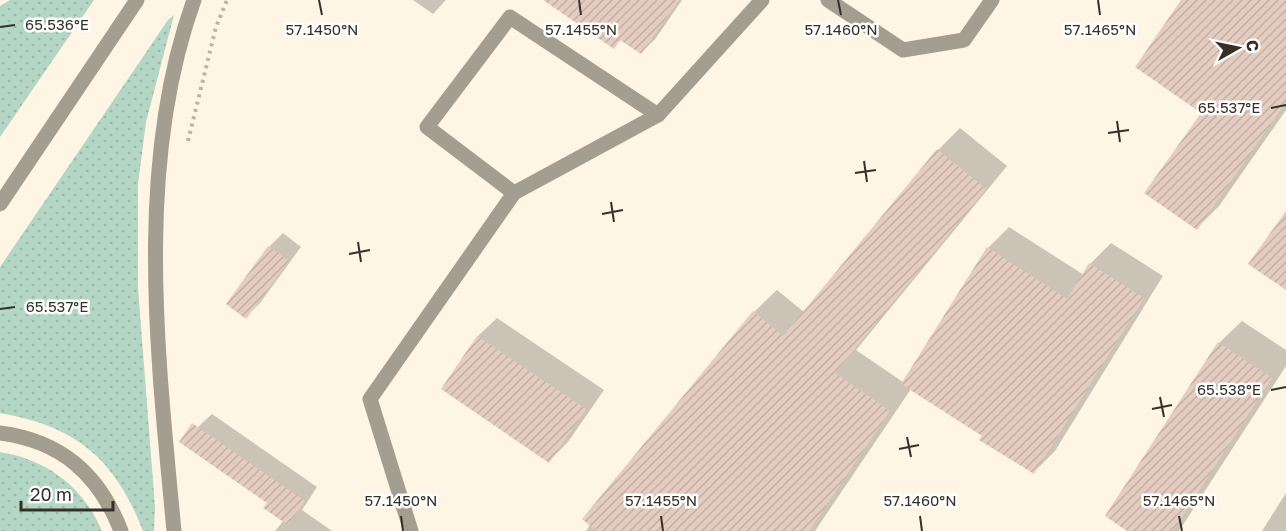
<svg xmlns="http://www.w3.org/2000/svg" width="1286" height="531" font-family="'Golos Text',sans-serif">
	<style>
		.grass { fill: url(#grass-dots) }
		.shadow { fill: #0003 }
		.building { fill: url(#building-hatch) }
		.lines { fill: none; stroke-linecap: round; stroke-linejoin: round }
		.path { stroke: #bbb4a6; stroke-width: 4; stroke-dasharray: 3 4.5; stroke-linecap: butt }
		.minor { stroke: #a49e91; stroke-width: 15 }
		.ticks { fill: none; stroke: #353129; stroke-width: 2 }
		.ticks-label { font-size: 15px; text-anchor: middle; fill: #353129; stroke: #fff; stroke-width: 5; stroke-linejoin: round; paint-order: stroke }
	</style>
	<defs>
		<pattern id="grass-dots" width="8" height="8" patternUnits="userSpaceOnUse" patternTransform="scale(1.5)"><rect width="8" height="8" fill="#b3d6c5"/><path d="M2 2h.1M6 6h.1" fill="none" stroke="#9bb8a9" stroke-width="1.8" stroke-linecap="round"/></pattern>
		<pattern id="building-hatch" width="6" height="6" patternUnits="userSpaceOnUse" patternTransform="scale(1.5)"><rect width="6" height="6" fill="#e4cdc0"/><path d="M-1 1l2-2M0 6l6-6M5 7l2-2" fill="none" stroke="#c4b0a5"/></pattern>
	</defs>
	<rect width="100%" height="100%" fill="#fef5e4"/>
	<g class="grass">
		<polygon points="10,0 94,0 0,137 0,6"/>
		<path d="M 174,15 L 146,122 L 138,184 L 138,288 L 155,507 L 154,531 L 143,531 C 115,459 76,426 0,413 L 0,267 L 168,20 Z"/>
		<path d="M 0,452 C 48,460 83,487 102,531 L 0,531 Z"/>
	</g>
	<g class="shadow">
		<polygon points="413,0 446,0 433,14"/>
		<polygon points="546,0 682,0 656,38 641,53 622,39 614,47"/>
		<polygon points="1187,0 1286,0 1286,110 1219,206 1197,228 1203,112"/>
		<polygon points="960,128 1007,166 856,350 903,382 988,248 1009,227 1084,275 1090,264 1111,243 1163,276 1055,451 1034,472 984,435 911,389 815,531 586,531 590,525 584,519 754,312 777,290 804,312 938,150"/>
		<polygon points="283,233 301,247 260,303 246,317 269,247"/>
		<polygon points="497,318 604,390 568,442 549,461 443,389 478,336"/>
		<polygon points="1242,321 1286,350 1286,366 1179,531 1130,531 1219,343"/>
		<polygon points="212,414 317,487 302,510 332,531 275,531 284,520 269,503 199,454 198,427"/>
		<polygon points="1286,493 1286,531 1262,531"/>
	</g>
	<g class="building">
		<polygon points="543,0 679,0 641,54 620,40 614,49"/>
		<polygon points="1181,0 1286,0 1286,102 1197,230 1144,193 1201,113 1135,67"/>
		<polygon points="937,149 986,189 835,373 890,411 809,531 596,531 582,519 753,311 783,336"/>
		<polygon points="1286,211 1286,290 1248,264"/>
		<polygon points="268,246 289,261 246,319 226,304"/>
		<polygon points="987,247 1067,299 1089,263 1144,298 1034,474 979,440 982,436 901,384"/>
		<polygon points="477,336 586,409 549,463 441,389"/>
		<polygon points="1218,342 1272,378 1173,531 1127,531 1105,516"/>
		<polygon points="192,423 305,501 288,525 263,508 267,503 179,442"/>
	</g>
	<g class="lines">
		<polyline class="path" points="188,141 216,27 227,0"/>
		<g class="minor">
			<polyline points="828,0 903,50 964,40 992,0"/>
			<polyline points="514,193 427,127 510,17 658,115"/>
			<polyline points="0,204 137,0"/>
			<path d="M 0,433 C 61,441 99,474 121,531"/>
			<path d="M 174,531 C 158,359 134,166 194,0"/>
			<polyline points="411,531 370,399 514,193 658,115 762,0"/>
		</g>
	</g>
	<path class="ticks" d="M 319,0 L 322,15M 579,0 L 581,15M 838,0 L 841,15M 1098,0 L 1100,15M 0,27 L 15,25M 1271,108 L 1286,105M 1117,121 L 1120,142M 1108,133 L 1129,130M 864,161 L 867,182M 855,173 L 876,170M 611,202 L 614,222M 602,214 L 623,210M 358,242 L 361,262M 349,254 L 370,250M 0,309 L 15,307M 1271,390 L 1286,387M 1160,397 L 1164,417M 1152,409 L 1172,405M 907,437 L 911,457M 899,449 L 919,445M 401,516 L 403,531M 661,516 L 663,531M 920,516 L 922,531M 1179,516 L 1182,531"/>
	<g class="ticks-label">
		<text x="57" y="30">65.536°E</text>
		<text x="322" y="35">57.1450°N</text>
		<text x="581" y="35">57.1455°N</text>
		<text x="1100" y="35">57.1465°N</text>
		<text x="841" y="35">57.1460°N</text>
		<text x="1229" y="113">65.537°E</text>
		<text x="57" y="312">65.537°E</text>
		<text x="1229" y="395">65.538°E</text>
		<text x="401" y="506">57.1450°N</text>
		<text x="661" y="506">57.1455°N</text>
		<text x="920" y="506">57.1460°N</text>
		<text x="1179" y="506">57.1465°N</text>
	</g>
	<g transform="translate(1238 48) rotate(81)" stroke="#ffffff" stroke-width="4.5" paint-order="stroke">
	<path d="M0-4.5L10 22L0 15L-10 22Z" fill="#353129"/>
	<text y="-9" font-size="16" font-weight="bold" text-anchor="middle" fill="#353129">С</text>
	</g>
	<path d="M21 501v9h92v-9" fill="none" stroke="#353129" stroke-width="3"/>
	<text x="30" y="501" font-size="18" fill="#353129" stroke="#ffffff" stroke-width="4.5" paint-order="stroke">20 m</text>
</svg>
